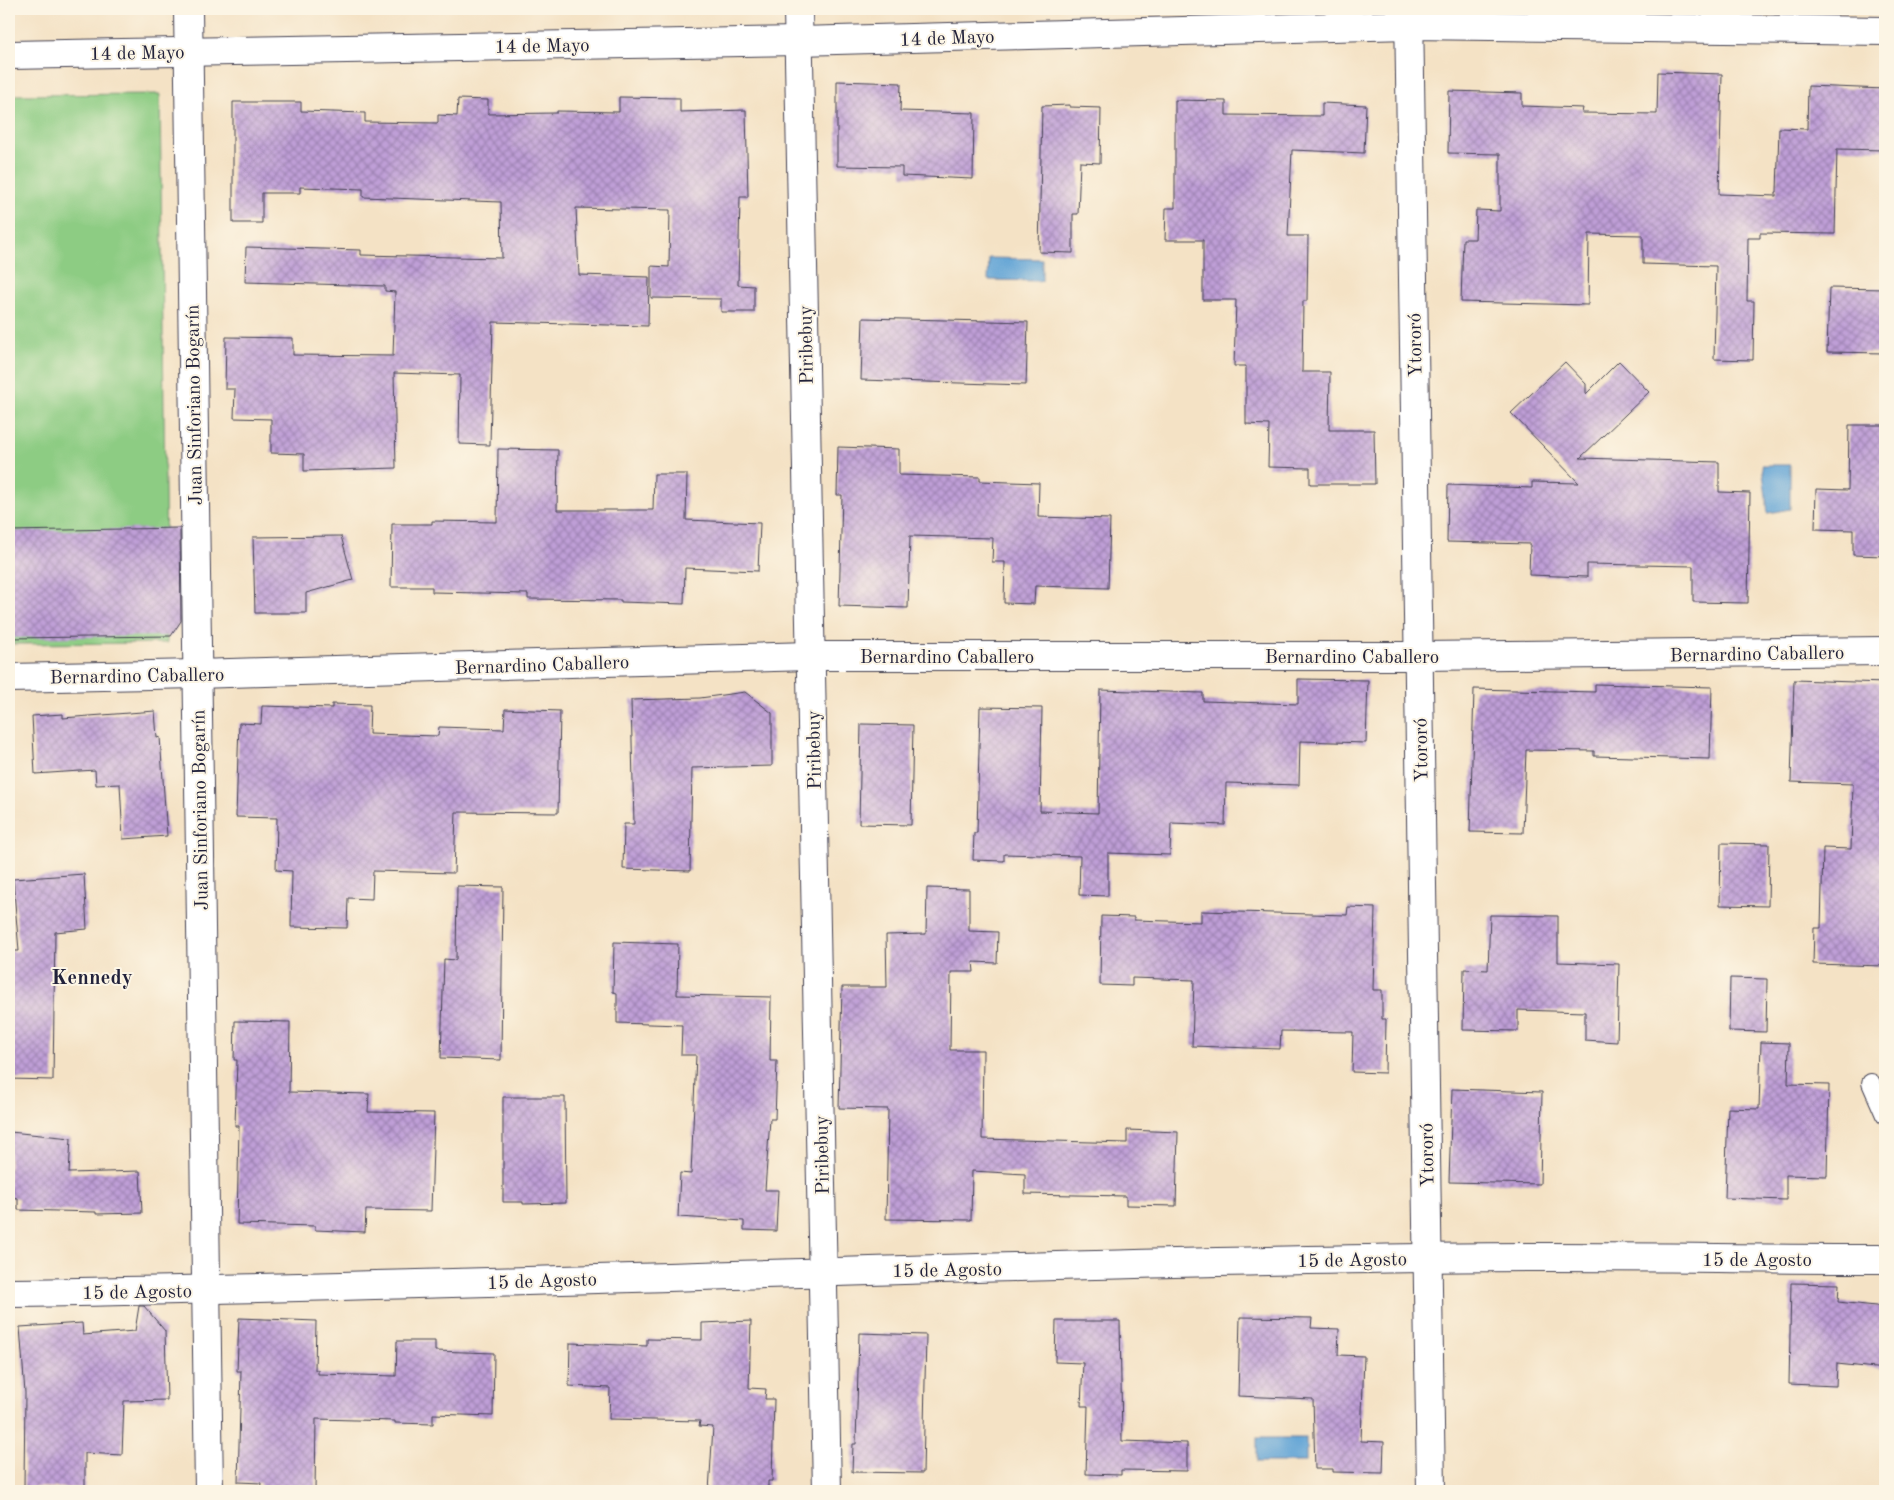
<svg xmlns="http://www.w3.org/2000/svg" width="1894" height="1500" font-family="'Old Standard TT',serif">
	<style>
		.green { fill: #8dcc83; stroke: #58775f }
		.water { fill: #62a4d6; stroke: #426388 }
		.building { fill: url(#building-cross-hatch) }
		.lines { fill: none; stroke-linecap: round; stroke-linejoin: round }
		.lane-casing { stroke: #423f50; stroke-width: 20 }
		.street-casing { stroke: #423f50; stroke-width: 30 }
		.lane { stroke: #fff; stroke-width: 18 }
		.street { stroke: #fff; stroke-width: 28 }
		.labels { text-anchor: middle; stroke-width: 4; stroke-linejoin: round; paint-order: stroke }
		.street-label { font-size: 19px; fill: #22223b; stroke: #fcf5e5 }
		.quarter-label { font-size: 21px; font-weight: bold; fill: #22223b; stroke: #fcf5e5 }
	</style>
	<defs>
		<pattern id="building-cross-hatch" width="8" height="8" patternUnits="userSpaceOnUse" patternTransform="scale(1.25)"><rect width="8" height="8" fill="#bf9fd7"/><path d="M0 0l8 8M0 8l8-8" fill="none" stroke="#9b81b0"/></pattern>
	</defs>
	<rect width="100%" height="100%" fill="#fcf5e5"/>
	<filter id="ink" filterUnits="userSpaceOnUse"><feTurbulence type="fractalNoise" baseFrequency=".02" numOctaves="2"/><feDisplacementMap in="SourceGraphic" scale="10" xChannelSelector="R" yChannelSelector="G"/><feConvolveMatrix kernelMatrix="1 2 1 2 8 2 1 2 1" color-interpolation-filters="sRGB"/></filter>
	<filter id="wash" filterUnits="userSpaceOnUse"><feTurbulence type="fractalNoise" baseFrequency=".0096" numOctaves="4" result="noise"/><feDisplacementMap in="SourceGraphic" scale="20" xChannelSelector="R" yChannelSelector="G"/><feGaussianBlur stdDeviation="1.12" result="paint"/><feColorMatrix in="noise" values="0 0 0 0 0 0 0 0 0 0 0 0 0 0 0 0 0 1.4 0 .05"/><feComposite in="paint" operator="in"/></filter>
	<g filter="url(#wash)">
		<rect width="100%" height="100%" fill="#f4e2c5"/>
		<polygon class="green" points="160,94 167,643 9,644 9,95"/>
		<g class="water">
			<polygon points="989,258 1042,259 1042,281 988,280"/>
			<polygon points="1762,465 1790,465 1790,509 1768,513"/>
			<rect x="1257" y="1438" width="49" height="24"/>
		</g>
		<g id="blocks">
			<g class="building">
				<polygon points="1658,72 1722,74 1719,194 1776,196 1776,192 1777,192 1779,128 1807,129 1808,86 1885,89 1885,150 1837,149 1835,234 1760,233 1760,238 1748,238 1747,301 1754,301 1753,360 1714,359 1716,266 1643,264 1643,235 1589,234 1588,305 1461,302 1463,239 1475,239 1476,210 1500,211 1500,154 1448,153 1449,91 1522,93 1522,106 1583,108 1582,113 1657,114"/>
				<polygon points="837,81 901,83 900,111 974,113 973,179 902,176 902,167 837,166"/>
				<polygon points="619,97 680,98 680,112 746,110 748,197 740,197 738,285 754,286 754,312 721,312 721,299 651,298 651,266 669,267 670,210 576,208 579,275 649,277 648,326 493,322 490,445 459,444 460,375 394,373 396,468 304,471 304,454 271,453 271,419 234,418 235,389 225,389 226,337 293,338 293,355 393,356 395,292 385,291 385,286 245,282 246,247 361,250 361,255 502,258 501,202 363,197 363,189 300,187 300,193 262,193 262,223 233,223 233,102 301,102 301,111 365,113 365,122 438,123 438,115 457,116 458,99 488,100 488,114 557,113 557,111 619,112"/>
				<polygon points="1175,100 1226,101 1226,115 1322,116 1322,103 1366,105 1364,153 1292,150 1288,236 1308,236 1307,301 1303,301 1302,372 1330,372 1329,430 1374,430 1375,484 1310,484 1310,468 1268,467 1269,425 1246,424 1246,366 1234,366 1236,300 1203,300 1203,240 1165,240 1166,208 1175,208"/>
				<polygon points="1070,105 1070,107 1101,108 1100,163 1080,162 1078,214 1073,214 1073,253 1039,252 1042,106"/>
				<polygon points="1829,288 1885,289 1885,353 1827,352"/>
				<polygon points="863,318 1028,322 1026,385 861,380"/>
				<polygon points="1619,361 1649,392 1580,458 1719,462 1719,492 1750,493 1748,603 1693,602 1693,566 1587,564 1587,577 1529,575 1530,544 1447,542 1448,485 1532,488 1532,482 1579,483 1511,413 1565,362 1586,384 1586,394"/>
				<polygon points="1849,425 1885,425 1885,556 1853,555 1853,530 1815,529 1816,489 1848,490"/>
				<polygon points="838,447 899,449 899,475 980,477 980,481 1039,483 1038,517 1110,519 1108,588 1035,586 1034,604 1004,603 1005,562 992,562 993,538 910,536 908,608 839,606 842,495 837,495"/>
				<polygon points="498,449 558,450 557,510 653,510 654,474 687,474 686,520 760,523 758,571 685,568 684,604 621,602 621,600 528,599 528,594 432,592 432,587 391,587 392,524 432,524 432,521 497,522"/>
				<polygon points="180,528 181,621 171,636 9,638 9,531"/>
				<polygon points="341,536 353,580 306,593 306,613 255,613 253,537"/>
				<polygon points="1298,679 1368,680 1366,743 1300,741 1299,785 1226,783 1225,825 1171,823 1170,855 1108,853 1108,896 1079,895 1080,856 1004,854 1004,861 973,860 974,833 977,833 980,707 1042,708 1040,811 1098,813 1100,690 1203,693 1203,701 1298,704"/>
				<polygon points="1794,680 1885,683 1885,966 1813,964 1814,928 1821,928 1823,848 1851,849 1853,784 1791,782"/>
				<polygon points="1595,684 1712,687 1710,759 1594,756 1594,751 1526,750 1523,833 1470,832 1474,689 1595,692"/>
				<polygon points="745,692 772,713 772,766 692,768 690,871 623,869 624,824 634,824 631,700 700,698"/>
				<polygon points="332,704 370,705 369,734 438,736 439,727 504,729 505,709 560,711 558,813 456,812 454,873 373,871 372,899 348,898 347,928 291,927 292,871 276,870 277,818 236,817 239,723 261,724 262,706 332,708"/>
				<polygon points="155,711 157,738 160,737 167,836 123,839 120,784 96,785 95,770 35,774 32,716 63,714 63,718"/>
				<polygon points="861,724 913,725 911,825 859,824"/>
				<polygon points="1721,843 1769,844 1768,906 1720,905"/>
				<polygon points="84,874 87,929 55,932 53,1080 9,1079 9,951 19,951 13,879"/>
				<polygon points="457,886 503,887 501,1060 441,1058 444,959 456,960"/>
				<polygon points="927,888 969,889 969,931 998,932 997,963 973,962 974,972 951,972 950,1050 983,1050 982,1139 1127,1143 1127,1130 1178,1132 1176,1206 1126,1205 1126,1196 1025,1194 1025,1174 972,1171 971,1220 886,1219 888,1109 839,1108 842,987 887,987 886,935 926,934"/>
				<polygon points="1348,907 1375,908 1373,990 1382,990 1382,1019 1386,1019 1385,1073 1352,1072 1353,1032 1281,1031 1280,1049 1192,1046 1194,980 1132,978 1132,986 1100,985 1101,916 1134,917 1134,920 1201,922 1201,911 1347,915"/>
				<polygon points="1490,915 1558,916 1558,962 1619,964 1617,1042 1585,1040 1585,1012 1518,1010 1518,1031 1463,1030 1464,969 1488,970"/>
				<polygon points="614,942 678,944 677,995 771,997 770,1061 777,1061 775,1119 770,1119 765,1190 778,1190 776,1231 744,1230 744,1221 678,1217 680,1173 691,1174 696,1055 681,1055 682,1025 617,1023 617,993 613,992"/>
				<polygon points="1730,978 1767,979 1766,1032 1729,1031"/>
				<polygon points="235,1021 290,1022 289,1092 369,1094 368,1112 434,1113 431,1211 366,1210 365,1232 315,1230 315,1226 237,1224 239,1126 235,1126 237,1060 234,1060"/>
				<polygon points="1761,1042 1789,1043 1788,1084 1829,1085 1827,1176 1786,1175 1786,1200 1725,1198 1728,1108 1759,1109"/>
				<polygon points="1452,1089 1542,1092 1540,1184 1449,1182"/>
				<polygon points="503,1097 565,1097 566,1203 523,1204 523,1202 503,1202"/>
				<polygon points="10,1132 71,1138 69,1173 140,1171 142,1213 96,1214 96,1212 18,1210 18,1198 9,1197"/>
				<polygon points="1791,1283 1839,1284 1838,1302 1885,1307 1885,1369 1837,1364 1836,1386 1789,1384"/>
				<polygon points="139,1306 144,1306 165,1331 167,1400 124,1401 122,1455 85,1453 85,1488 24,1487 25,1393 20,1327 82,1323 83,1335 135,1331"/>
				<polygon points="1240,1317 1312,1318 1311,1328 1339,1329 1338,1355 1364,1356 1361,1441 1384,1442 1383,1473 1333,1472 1333,1469 1315,1469 1313,1399 1238,1396"/>
				<polygon points="239,1318 316,1321 315,1370 318,1370 318,1374 396,1376 397,1341 435,1341 435,1351 494,1353 493,1416 433,1414 433,1424 395,1423 395,1421 316,1419 315,1491 260,1491 261,1483 238,1482 241,1371 237,1371"/>
				<polygon points="751,1321 749,1388 766,1389 765,1399 774,1399 772,1481 768,1481 768,1491 709,1491 713,1427 699,1426 700,1421 609,1419 610,1388 569,1386 570,1343 647,1346 647,1339 702,1340 702,1323"/>
				<polygon points="1056,1321 1120,1321 1122,1441 1187,1443 1187,1471 1121,1470 1121,1475 1086,1474 1088,1406 1081,1406 1083,1363 1055,1362"/>
				<polygon points="859,1333 926,1335 923,1473 852,1472 853,1444 856,1444"/>
			</g>
		</g>
	</g>
	<g filter="url(#ink)">
		<use href="#blocks" fill-opacity="0" stroke="#423f50" stroke-width="1"/>
		<g class="lines">
			<defs>
				<polyline id="lane" points="1871,1083 1885,1115"/>
				<g id="street">
					<polyline points="188,9 209,1491"/>
					<polyline points="798,9 827,1491"/>
					<polyline points="1409,9 1431,1491"/>
					<polyline points="9,55 799,41 1409,25 1885,31"/>
					<polyline points="9,678 197,674 811,656 1419,656 1885,651"/>
					<path d="M 9,1293 C 480,1286 952,1265 1423,1258 C 1577,1255 1731,1259 1885,1259"/>
				</g>
			</defs>
			<use href="#lane" class="lane-casing"/>
			<use href="#street" class="street-casing"/>
			<use href="#lane" class="lane"/>
			<use href="#street" class="street"/>
		</g>
	</g>
	<g class="labels">
		<g class="street-label">
			<text transform="translate(947 37) rotate(-2)" y="7">14 de Mayo</text>
			<text transform="translate(542 45) rotate(-1)" y="7">14 de Mayo</text>
			<text transform="translate(137 52) rotate(-1)" y="7">14 de Mayo</text>
			<text transform="translate(805 345) rotate(-91)" y="7">Piribebuy</text>
			<text transform="translate(1414 345) rotate(-91)" y="7">Ytororó</text>
			<text transform="translate(193 405) rotate(-91)" y="7">Juan Sinforiano Bogarín</text>
			<text transform="translate(1757 653) rotate(-1)" y="7">Bernardino Caballero</text>
			<text x="947" y="663">Bernardino Caballero</text>
			<text x="1352" y="663">Bernardino Caballero</text>
			<text transform="translate(542 664) rotate(-2)" y="7">Bernardino Caballero</text>
			<text transform="translate(137 675) rotate(-1)" y="7">Bernardino Caballero</text>
			<text transform="translate(813 750) rotate(-91)" y="7">Piribebuy</text>
			<text transform="translate(1420 750) rotate(-91)" y="7">Ytororó</text>
			<text transform="translate(199 810) rotate(-91)" y="7">Juan Sinforiano Bogarín</text>
			<text transform="translate(821 1155) rotate(-91)" y="7">Piribebuy</text>
			<text transform="translate(1426 1155) rotate(-91)" y="7">Ytororó</text>
			<text transform="translate(1352 1259) rotate(-1)" y="7">15 de Agosto</text>
			<text x="1757" y="1266">15 de Agosto</text>
			<text transform="translate(947 1269) rotate(-1)" y="7">15 de Agosto</text>
			<text transform="translate(542 1280) rotate(-2)" y="7">15 de Agosto</text>
			<text transform="translate(137 1291) rotate(-1)" y="7">15 de Agosto</text>
		</g>
		<g class="quarter-label">
			<text x="92" y="984">Kennedy</text>
		</g>
	</g>
	<rect width="1894" height="1500" fill="none" stroke="#fcf5e5" stroke-width="30"/>
</svg>
